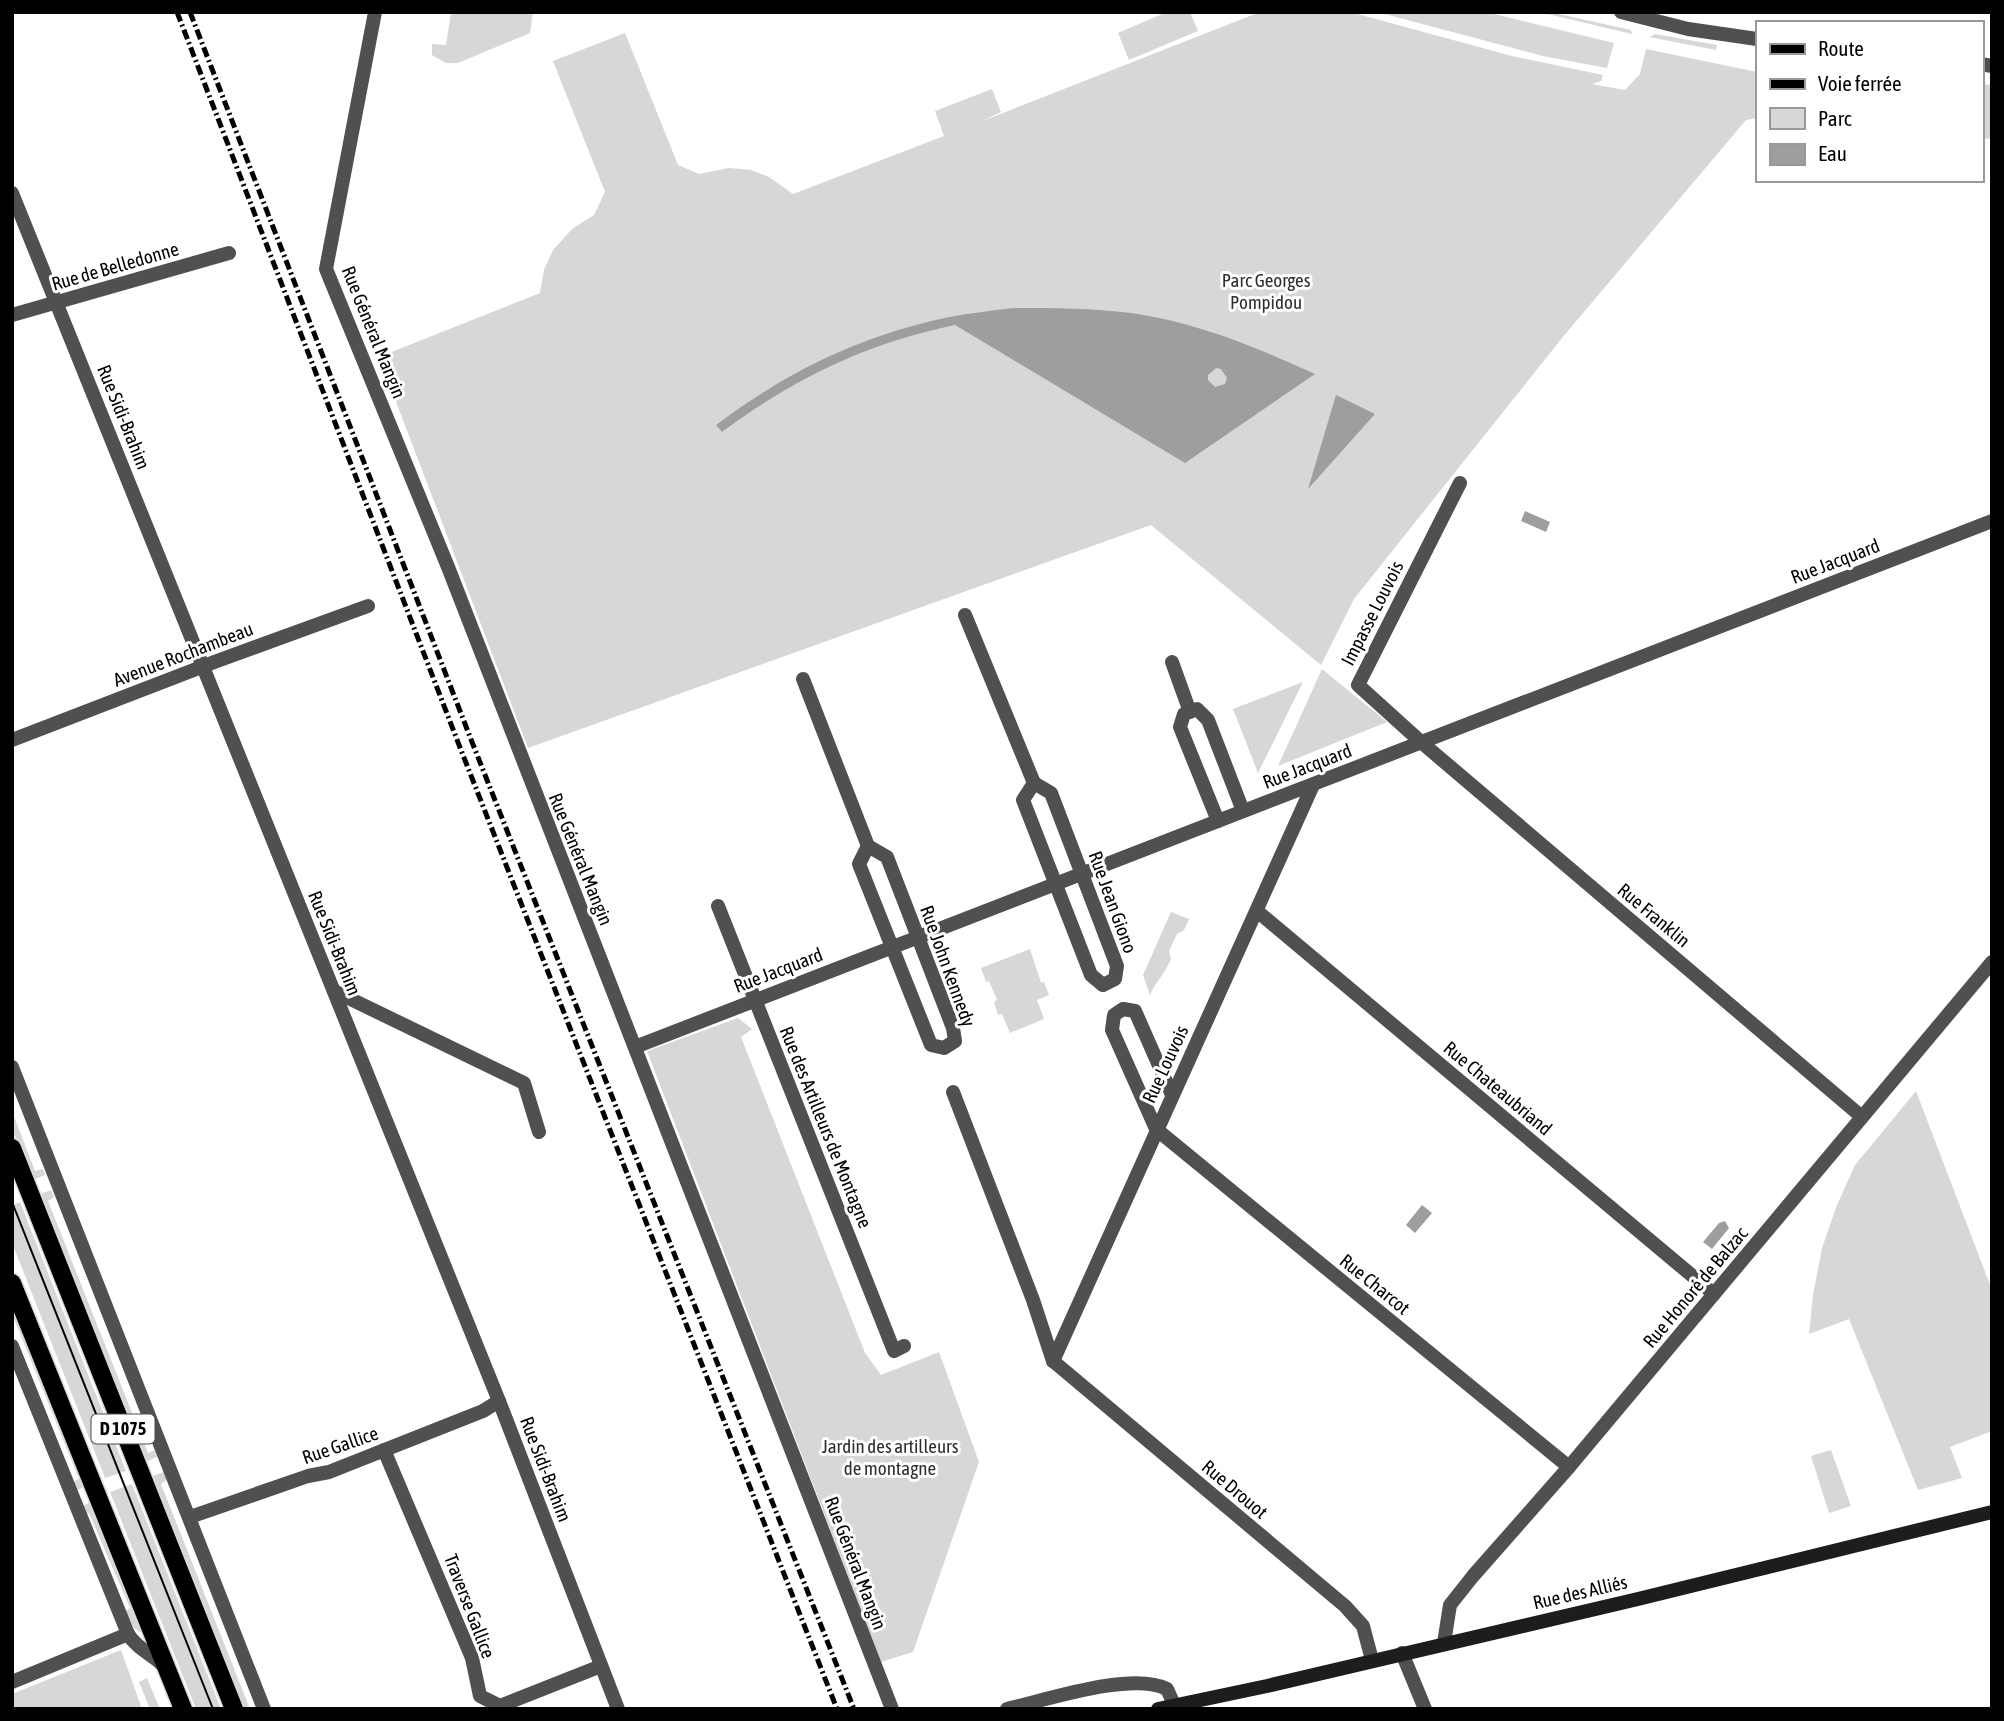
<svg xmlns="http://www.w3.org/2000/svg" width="2004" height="1721" font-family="'Asap Condensed',sans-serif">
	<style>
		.green { fill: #d7d7d7 }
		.water { fill: #9e9e9e; fill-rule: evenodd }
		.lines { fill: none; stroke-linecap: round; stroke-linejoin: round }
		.primary-casing { stroke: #dbdbdb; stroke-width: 21 }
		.street { stroke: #505050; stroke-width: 14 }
		.secondary { stroke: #1d1d1d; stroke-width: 14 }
		.primary { stroke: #000; stroke-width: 18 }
		.tram { stroke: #000; stroke-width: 2 }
		.rail { stroke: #000; stroke-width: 5; stroke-dasharray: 10 3.5 2 3.5; stroke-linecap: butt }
		.labels { text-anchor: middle; stroke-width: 6; stroke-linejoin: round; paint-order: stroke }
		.shield { fill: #fff; stroke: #4c4c4c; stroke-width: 2 }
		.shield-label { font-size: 18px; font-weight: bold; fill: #000 }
		.street-label { font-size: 19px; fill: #000; stroke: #fff }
		.park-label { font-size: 19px; fill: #2e2e2e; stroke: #fff }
	</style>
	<rect width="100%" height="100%" fill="#fff"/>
	<g class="green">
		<polygon points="451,12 533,12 530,33 458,63 446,63 432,55 432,44 446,45"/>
		<polygon points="1167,12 1190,12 1198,31 1129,60 1118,33"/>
		<polygon points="1260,12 1350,12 1512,56 1603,75 1601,81 1592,84 1625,90 1640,74 1646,49 1757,72 1757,118 1746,120 1562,338 1354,599 1321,665 1151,525 528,748 379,357 540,293 544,270 553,250 572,229 594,215 605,192 553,61 625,33 678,165 699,174 729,168 751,170 769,177 793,194 944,136 935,111 992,89 1001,112 980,122"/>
		<polygon points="1377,12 1486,12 1614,43 1607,68 1543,56"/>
		<polygon points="1539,12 1550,12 1631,30 1632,34"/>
		<polygon points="1655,34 1717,45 1716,50 1649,37"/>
		<polygon points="1981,84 1992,85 1992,139 1981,138"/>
		<polygon points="1322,669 1387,722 1278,766"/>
		<polygon points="1303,682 1258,773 1233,709"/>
		<path d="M 1171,912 L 1189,919 L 1184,930 L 1177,934 L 1169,951 L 1171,959 C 1165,973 1156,982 1150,995 L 1143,975 Z"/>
		<polygon points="1030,949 1041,983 1044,982 1049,995 1037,1000 1044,1019 1010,1033 1002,1014 998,1015 994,1002 997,1000 989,981 986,982 981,968"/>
		<polygon points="738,1018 752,1029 741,1037 865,1353 881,1375 939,1352 979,1462 913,1652 881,1662 647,1051"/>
		<polygon points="1916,1091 1992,1290 1992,1431 1950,1447 1962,1478 1918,1490 1849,1319 1809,1334 1813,1295 1822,1248 1837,1205 1855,1165"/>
		<polygon points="12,1111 35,1171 43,1169 45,1175 33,1180 12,1129"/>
		<polygon points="51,1190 54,1197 48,1201 148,1453 155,1450 157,1457 143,1463 37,1195"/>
		<polygon points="20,1202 126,1471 105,1478 12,1243 12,1205"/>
		<polygon points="12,1296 89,1485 75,1491 72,1482 79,1479 12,1314"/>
		<polygon points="1831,1450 1851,1506 1829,1513 1811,1456"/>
		<polygon points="164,1472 167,1480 161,1484 250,1709 239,1709 147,1478"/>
		<polygon points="132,1484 221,1709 196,1709 110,1492"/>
		<polygon points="93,1501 151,1640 133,1627 125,1611 130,1608 89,1513 85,1514 82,1506"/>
		<polygon points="121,1650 142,1709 12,1709 12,1694"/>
		<polygon points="147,1678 160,1709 150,1709 139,1682"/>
	</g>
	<g class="water">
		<path d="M 1013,308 C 1052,308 1092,308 1131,313 C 1196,322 1256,347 1315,374 L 1185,463 L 955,325 C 865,344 795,378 722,432 L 716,425 C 788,371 860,336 949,317 C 970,313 991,311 1013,308 ZM 1216,368 L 1221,369 L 1227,378 L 1225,384 L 1215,387 L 1208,380 L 1208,375 Z"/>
		<polygon points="1336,395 1375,414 1308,489"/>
		<polygon points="1525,511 1550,522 1546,532 1521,521"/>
		<polygon points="1422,1205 1432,1213 1415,1233 1406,1225"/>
		<polygon points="1725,1221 1729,1228 1712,1249 1703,1242 1719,1223"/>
	</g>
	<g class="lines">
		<defs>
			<g id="primary">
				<polyline points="12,1148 234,1709"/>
				<polyline points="12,1283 183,1709"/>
			</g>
		</defs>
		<use href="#primary" class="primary-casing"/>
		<g class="street">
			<polyline points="375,12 326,269 448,567 892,1709"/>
			<polyline points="1621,12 1688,29 1757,39"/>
			<polyline points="1981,64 1992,66"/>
			<polyline points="12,193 499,1401 618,1709"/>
			<polyline points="12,315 229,253"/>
			<polyline points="1460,483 1358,685 1421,742 1862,1117"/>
			<polyline points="965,615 1034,783"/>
			<polyline points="1172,662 1190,712"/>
			<polyline points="803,679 868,846"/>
			<polyline points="12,740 217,661 368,606"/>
			<polygon points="1034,783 1051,793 1117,966 1115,979 1103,985 1091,975 1023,800"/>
			<polyline points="1218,821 1180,727 1184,714 1197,709 1208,720 1243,811"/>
			<polygon points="868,846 887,857 953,1028 955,1041 944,1048 931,1045 859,864"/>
			<polyline points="718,906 894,1351 904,1346"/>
			<polyline points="1257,911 1714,1294"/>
			<polyline points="334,991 524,1083 539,1132"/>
			<polyline points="635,1047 1992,521"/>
			<polyline points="12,1067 264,1709"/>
			<polyline points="953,1092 1033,1300 1053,1361"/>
			<polyline points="1172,1095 1135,1011 1123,1009 1114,1015 1112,1030 1156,1129 1569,1467"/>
			<path d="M 12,1346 L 128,1634 C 136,1648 153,1655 164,1666"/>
			<polyline points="1053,1361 1313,785"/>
			<polyline points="1053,1361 1345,1606 1363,1626 1372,1660"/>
			<polyline points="384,1450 472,1658 480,1696 500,1706 601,1666"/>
			<polyline points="190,1517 308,1476 329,1472 483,1411 499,1401"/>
			<polyline points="1444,1643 1450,1605 1473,1576 1569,1467 1992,962"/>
			<polyline points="1402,1653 1425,1709"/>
			<polyline points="12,1682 128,1634"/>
			<path d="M 1007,1709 C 1046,1700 1132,1671 1167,1689 L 1176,1709"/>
		</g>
		<polyline class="secondary" points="1158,1709 1267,1686 1638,1599 1992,1512"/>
		<use href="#primary" class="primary"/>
		<polyline class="tram" points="12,1202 213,1709"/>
		<g class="rail">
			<polyline points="177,12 461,750 837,1709"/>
			<polyline points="190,12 472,742 854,1709"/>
		</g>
	</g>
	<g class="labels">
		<rect class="shield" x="91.5" y="1414.5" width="63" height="29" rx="5"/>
		<g class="shield-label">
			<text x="123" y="1435">D 1075</text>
		</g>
		<g class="street-label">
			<text transform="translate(115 266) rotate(-16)" y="7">Rue de Belledonne</text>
			<text transform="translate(374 332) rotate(68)" y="7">Rue Général Mangin</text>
			<text transform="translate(124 417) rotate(68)" y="7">Rue Sidi-Brahim</text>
			<text transform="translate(1835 561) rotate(-21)" y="7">Rue Jacquard</text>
			<text transform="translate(1372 613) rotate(-63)" y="7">Impasse Louvois</text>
			<text transform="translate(183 654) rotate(-21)" y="7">Avenue Rochambeau</text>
			<text transform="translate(1307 766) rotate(-21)" y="7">Rue Jacquard</text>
			<text transform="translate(581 859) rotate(68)" y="7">Rue Général Mangin</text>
			<text transform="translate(1113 902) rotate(70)" y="7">Rue Jean Giono</text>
			<text transform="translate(1654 915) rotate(40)" y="7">Rue Franklin</text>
			<text transform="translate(335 943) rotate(68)" y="7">Rue Sidi-Brahim</text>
			<text transform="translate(948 966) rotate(70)" y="7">Rue John Kennedy</text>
			<text transform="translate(778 970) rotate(-21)" y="7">Rue Jacquard</text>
			<text transform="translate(1165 1064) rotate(-65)" y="7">Rue Louvois</text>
			<text transform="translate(1498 1088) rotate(40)" y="7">Rue Chateaubriand</text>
			<text transform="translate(826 1127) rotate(68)" y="7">Rue des Artilleurs de Montagne</text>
			<text transform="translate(1375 1284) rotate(39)" y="7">Rue Charcot</text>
			<text transform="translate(1695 1287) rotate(-50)" y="7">Rue Honoré de Balzac</text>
			<text transform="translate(340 1445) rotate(-19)" y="7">Rue Gallice</text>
			<text transform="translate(546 1469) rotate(69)" y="7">Rue Sidi-Brahim</text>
			<text transform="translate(1235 1489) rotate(40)" y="7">Rue Drouot</text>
			<text transform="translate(856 1563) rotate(69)" y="7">Rue Général Mangin</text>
			<text transform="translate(1580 1592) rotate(-13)" y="7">Rue des Alliés</text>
			<text transform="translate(470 1606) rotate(69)" y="7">Traverse Gallice</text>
		</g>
		<g class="park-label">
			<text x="1266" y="287">Parc Georges<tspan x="1266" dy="22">Pompidou</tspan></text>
			<text x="890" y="1453">Jardin des artilleurs<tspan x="890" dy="22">de montagne</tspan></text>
		</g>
	</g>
	<rect width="2004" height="1721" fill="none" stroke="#000000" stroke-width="28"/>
	<rect x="1756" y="21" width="228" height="161" fill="#ffffff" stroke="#999999" stroke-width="2"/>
	<rect x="1770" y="44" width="35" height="10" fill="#000000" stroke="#999999" stroke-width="2"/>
	<text x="1818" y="56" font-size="21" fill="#000000">Route</text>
	<rect x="1770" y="79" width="35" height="10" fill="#000000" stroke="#999999" stroke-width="2"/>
	<text x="1818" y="91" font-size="21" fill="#000000">Voie ferrée</text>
	<rect x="1770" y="108" width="35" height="21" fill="#d7d7d7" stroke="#999999" stroke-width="2"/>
	<text x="1818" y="126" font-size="21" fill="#000000">Parc</text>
	<rect x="1770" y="144" width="35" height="21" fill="#9e9e9e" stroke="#999999" stroke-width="2"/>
	<text x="1818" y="161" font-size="21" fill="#000000">Eau</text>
</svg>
